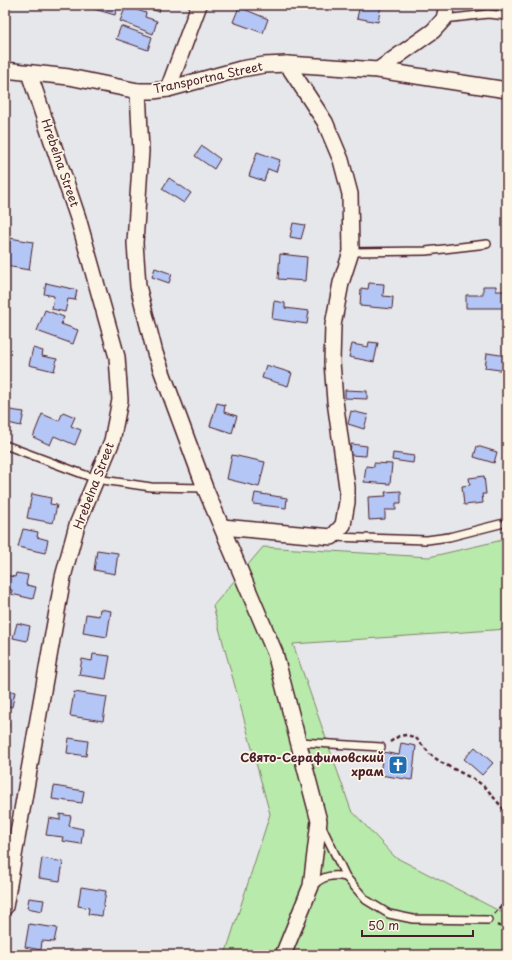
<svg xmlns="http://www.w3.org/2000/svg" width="512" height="960" font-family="'Playpen Sans',sans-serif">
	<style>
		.green { fill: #b8eaab; stroke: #81846b }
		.building { fill: #b3c6f5; stroke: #4a1f2b }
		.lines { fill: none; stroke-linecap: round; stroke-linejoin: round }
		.lane-casing { stroke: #4a1f2b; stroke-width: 10 }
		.street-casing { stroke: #4a1f2b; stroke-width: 18 }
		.path { stroke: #4a1f2b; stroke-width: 2.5; stroke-dasharray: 4 3; stroke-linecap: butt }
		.lane { stroke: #fcf5e5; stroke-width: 7 }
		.street { stroke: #fcf5e5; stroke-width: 15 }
		.labels { text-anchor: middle; stroke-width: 3.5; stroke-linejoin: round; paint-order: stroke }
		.street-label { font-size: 12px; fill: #4a1f2b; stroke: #fcf5e5 }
		.poi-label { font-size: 12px; font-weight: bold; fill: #4a1f2b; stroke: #fcf5e5; text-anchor: end }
	</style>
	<rect width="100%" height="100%" fill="#e6e7ea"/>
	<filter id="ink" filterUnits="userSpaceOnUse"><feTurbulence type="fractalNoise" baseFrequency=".025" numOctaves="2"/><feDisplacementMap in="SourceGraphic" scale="8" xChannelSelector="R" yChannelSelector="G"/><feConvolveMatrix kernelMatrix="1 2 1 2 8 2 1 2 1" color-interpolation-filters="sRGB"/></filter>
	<g filter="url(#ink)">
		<polygon class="green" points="507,539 507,629 293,644 351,810 395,857 507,915 507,955 225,955 270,814 213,606 263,547 429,557"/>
		<g class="building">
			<polygon points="95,5 117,5 115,15 94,9"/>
			<polygon points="140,5 161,5 159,12"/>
			<polygon points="360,5 381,5 378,22 357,18"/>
			<polygon points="126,6 146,13 145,17 157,21 153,34 120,21"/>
			<polygon points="239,7 268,19 263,33 233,22"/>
			<polygon points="121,26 152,37 148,50 116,39"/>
			<polygon points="202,146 220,159 214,169 195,156"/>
			<polygon points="257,152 280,160 276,172 268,169 264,181 249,176"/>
			<polygon points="169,178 191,193 184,203 162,189"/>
			<polygon points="293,223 305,225 301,239 290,237"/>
			<polygon points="10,238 33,242 29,270 6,266"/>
			<polygon points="280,254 307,257 305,281 278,279"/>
			<polygon points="155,268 172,274 169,283 152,277"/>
			<polygon points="46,283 77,290 75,300 68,299 65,312 52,309 54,296 44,294"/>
			<polygon points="369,283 384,284 383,296 393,297 392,309 360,306 361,288 368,289"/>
			<polygon points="483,286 496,286 496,291 507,291 507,308 466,308 466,295 483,295"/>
			<polygon points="274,301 285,303 285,308 309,311 307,324 272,319"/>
			<polygon points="45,310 64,317 61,324 78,330 73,344 37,331"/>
			<polygon points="369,342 378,343 374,362 349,357 352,344 368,347"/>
			<polygon points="33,348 43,351 42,356 57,359 54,371 29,365"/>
			<polygon points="487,353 507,356 507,371 485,368"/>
			<polygon points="266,365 292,373 288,386 262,378"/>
			<polygon points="345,390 367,391 367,399 345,398"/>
			<polygon points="217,403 225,405 224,412 237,416 232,433 210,426"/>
			<polygon points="10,410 24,412 21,426 8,423"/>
			<polygon points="351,411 368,415 364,429 348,424"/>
			<polygon points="63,412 75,417 71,426 81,430 75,445 54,436 50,445 33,437 42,414 59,421"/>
			<polygon points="351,444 367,446 366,456 350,455"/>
			<polygon points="477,446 497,452 494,463 474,457"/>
			<polygon points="393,453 414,456 413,463 392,460"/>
			<polygon points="232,455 265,462 259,487 227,479"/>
			<polygon points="374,463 392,464 390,484 364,482 366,466 374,467"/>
			<polygon points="484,476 486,494 482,494 483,503 464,505 462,486 470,485 469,478"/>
			<polygon points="401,491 401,503 396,503 396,510 385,510 385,519 369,520 368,497 386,496 385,492"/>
			<polygon points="255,493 287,498 286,508 253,504"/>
			<polygon points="32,494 51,498 50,504 57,505 53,523 27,518"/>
			<polygon points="23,529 38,532 37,537 48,540 45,553 18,547"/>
			<polygon points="97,550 118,553 115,574 94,570"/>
			<polygon points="16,573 28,575 26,585 36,587 33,599 11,594 12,590 5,588 5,575 15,577"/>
			<polygon points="100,609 111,611 107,637 83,633 86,614 99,616"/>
			<polygon points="17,623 30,626 27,641 13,638"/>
			<polygon points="93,654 110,656 106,679 79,675 82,659 92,661"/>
			<polygon points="5,690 15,692 12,707 5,706"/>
			<polygon points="74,692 107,697 103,721 70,716"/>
			<polygon points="5,723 9,724 7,733 5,733"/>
			<polygon points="69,738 88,741 86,756 67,753"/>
			<polygon points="401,743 416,746 412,780 380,775 383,752 399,755"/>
			<polygon points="475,747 493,763 482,775 464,759"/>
			<polygon points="54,786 84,791 82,803 52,799"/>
			<polygon points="60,814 71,816 69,826 83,829 81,844 62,841 63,837 46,835 49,818 60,820"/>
			<polygon points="42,858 63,862 60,881 39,878"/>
			<polygon points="81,887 106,891 102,916 88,914 89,908 78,906"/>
			<polygon points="29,898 44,900 42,911 27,908"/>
			<polygon points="29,924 57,928 54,942 42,941 41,950 25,947"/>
		</g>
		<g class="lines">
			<defs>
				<g id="lane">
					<polyline points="444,19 488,14 507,16"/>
					<polyline points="351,252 426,251 487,244"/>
					<polyline points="5,445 96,479 151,487 205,488"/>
					<polyline points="332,537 427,540 449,537 500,524"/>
					<polyline points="299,742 381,747"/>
					<polyline points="322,827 346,877 366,900 389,914 413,919 488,920"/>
					<path d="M 313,885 C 324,876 332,874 346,877"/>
				</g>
				<g id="street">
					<polyline points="5,70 69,77 138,91 153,91 168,89 241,69 264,65 287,64 378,70 507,90"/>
					<polyline points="378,70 433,31 444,19 447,5"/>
					<polyline points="168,89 199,5"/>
					<polyline points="138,91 141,151 135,243 138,286 155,353 205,488 275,653 319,821 311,886 283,955"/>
					<polyline points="222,527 332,537 343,525 347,502 347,487 335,401 332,362 333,325 341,283 351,252 350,194 341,160 325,122 287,64"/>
					<polyline points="5,907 63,577 77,525 112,441 120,400 117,357 78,218 29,73"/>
				</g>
			</defs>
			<use href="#lane" class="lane-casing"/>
			<use href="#street" class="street-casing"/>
			<g class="path">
				<polyline points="390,742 399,736 407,735 416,738 431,755 442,763 477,781 486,788 505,811 507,817"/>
				<polyline points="494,914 507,899"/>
				<polyline points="497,925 507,929"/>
			</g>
			<use href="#lane" class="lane"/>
			<use href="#street" class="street"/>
		</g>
	</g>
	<defs>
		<symbol id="church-square" viewBox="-11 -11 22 22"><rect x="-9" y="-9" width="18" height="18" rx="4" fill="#1f6fb2" stroke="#fcf5e5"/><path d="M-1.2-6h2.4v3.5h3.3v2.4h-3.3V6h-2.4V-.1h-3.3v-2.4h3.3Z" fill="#fff"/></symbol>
	</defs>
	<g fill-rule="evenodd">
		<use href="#church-square" x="387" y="754" width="22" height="22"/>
	</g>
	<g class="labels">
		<g class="street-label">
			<text transform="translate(208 78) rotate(-12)" y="4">Transportna Street</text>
			<text transform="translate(60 163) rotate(71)" y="4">Hrebelna Street</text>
			<text transform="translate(94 486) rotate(-69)" y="4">Hrebelna Street</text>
		</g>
		<g class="poi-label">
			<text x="384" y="762">Свято-Серафимовский<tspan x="384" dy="14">храм</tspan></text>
		</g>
	</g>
	<rect width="512" height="960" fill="none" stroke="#fcf5e5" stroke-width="20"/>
	<rect x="10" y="10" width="492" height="940" fill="none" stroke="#4a1f2b" stroke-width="1.5" filter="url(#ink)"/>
	<path d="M362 930v6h111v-6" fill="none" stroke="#4a1f2b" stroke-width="2"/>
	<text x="368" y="930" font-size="12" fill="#4a1f2b" stroke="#fcf5e5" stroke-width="3" paint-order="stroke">50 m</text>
</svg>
